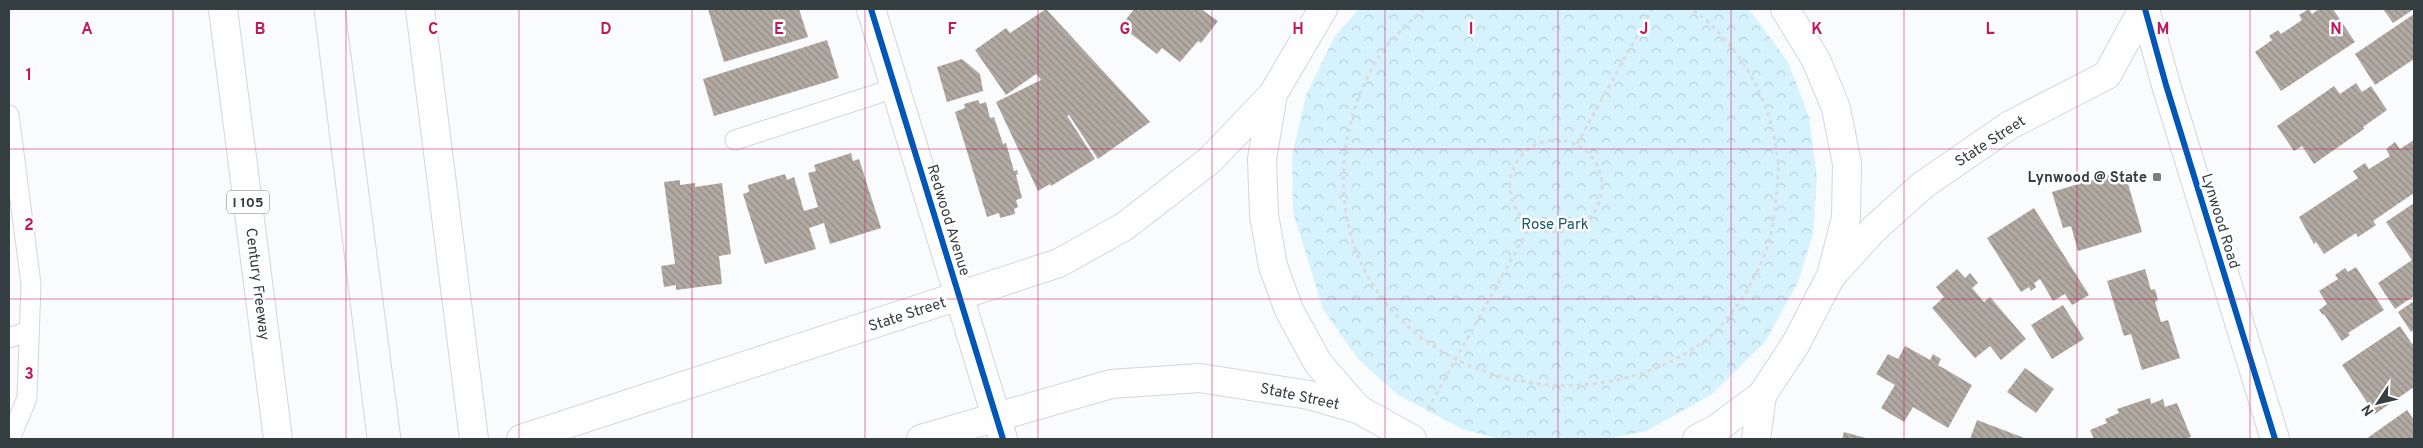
<svg xmlns="http://www.w3.org/2000/svg" width="2423" height="448" font-family="Overpass,sans-serif">
	<style>
		.park { fill: url(#park-crowns) }
		.building { fill: url(#building-back-hatch) }
		.lines { fill: none; stroke-linecap: round; stroke-linejoin: round }
		.service-casing { stroke: #d2d7da; stroke-width: 21 }
		.minor-casing { stroke: #d2d7da; stroke-width: 30 }
		.secondary-casing { stroke: #d2d7da; stroke-width: 30 }
		.motorway-casing { stroke: #d2d7da; stroke-width: 30 }
		.path { stroke: #dadcdd; stroke-width: 3; stroke-dasharray: 4 4; stroke-linecap: butt }
		.service { stroke: #fefeff; stroke-width: 19 }
		.minor { stroke: #fefeff; stroke-width: 28 }
		.secondary { stroke: #fefeff; stroke-width: 28 }
		.motorway { stroke: #fefeff; stroke-width: 28 }
		.tram { stroke: #d4d6d6; stroke-width: 1 }
		.cycleway-casing { stroke: #fff; stroke-width: 9 }
		.cycleway { stroke: #0057b8; stroke-width: 6 }
		.grid { fill: none; stroke: #c2185b; stroke-width: 1; stroke-opacity: 0.55 }
		.poi-dot { fill: #7a8082; stroke: #fff; stroke-width: 2 }
		.labels { text-anchor: middle; stroke-width: 5; stroke-linejoin: round; paint-order: stroke }
		.shield { fill: #fff; stroke: #72787a; stroke-width: 1 }
		.shield-label { font-size: 14px; font-weight: bold; fill: #353e41 }
		.street-label { font-size: 15px; fill: #353e41; stroke: #fff }
		.poi-label { font-size: 15px; font-weight: bold; fill: #353e41; stroke: #fff; text-anchor: end }
		.park-label { font-size: 15px; fill: #185969; stroke: #fff }
		.grid-label { font-size: 16px; text-anchor: middle; font-weight: bold; fill: #c2185b; stroke: #fff; stroke-width: 5; stroke-linejoin: round; paint-order: stroke }
	</style>
	<defs>
		<pattern id="park-crowns" width="20" height="18" patternUnits="userSpaceOnUse" patternTransform="scale(1.25)"><rect width="20" height="18" fill="#d6f3fd"/><path d="M2 6a3 3 0 1 1 6 0M12 15a3 3 0 1 1 6 0" fill="none" stroke="#b8d1da"/></pattern>
		<pattern id="building-back-hatch" width="6" height="6" patternUnits="userSpaceOnUse" patternTransform="scale(1.25)"><rect width="6" height="6" fill="#b2aaa2"/><path d="M-1 5l2 2M0 0l6 6M5-1l2 2" fill="none" stroke="#928c86"/></pattern>
	</defs>
	<rect width="100%" height="100%" fill="#f9fbfc"/>
	<polygon class="park" points="1359,9 1749,9 1788,62 1809,117 1817,177 1813,234 1798,282 1765,342 1711,395 1646,431 1607,439 1499,439 1462,429 1398,395 1358,359 1323,309 1293,212 1292,157 1306,95 1335,36"/>
	<g class="building">
		<polygon points="708,9 799,9 808,37 724,62"/>
		<polygon points="1046,9 1150,122 1098,159 1069,115 1067,116 1095,159 1051,186 1050,184 1038,191 996,102 1041,80 1036,74 1006,95 975,50 1006,28 1010,33"/>
		<polygon points="1134,9 1201,9 1218,21 1201,43 1198,41 1180,62 1162,48 1157,54 1121,26"/>
		<polygon points="2309,9 2312,14 2319,9 2333,9 2355,42 2281,91 2255,52 2272,40 2269,36 2278,30 2281,34 2302,20 2299,15"/>
		<polygon points="2383,9 2414,9 2393,23"/>
		<polygon points="2414,14 2414,59 2375,85 2355,54"/>
		<polygon points="827,40 839,78 714,116 703,79"/>
		<polygon points="962,59 980,74 983,91 947,102 937,67"/>
		<polygon points="2356,83 2362,92 2371,86 2387,110 2363,127 2364,129 2314,164 2302,146 2294,151 2277,126 2334,86 2340,94"/>
		<polygon points="978,100 980,104 986,102 990,118 994,117 1003,144 1006,143 1014,171 1017,170 1018,174 1016,175 1022,198 1016,200 1018,207 1014,209 1015,214 1000,218 999,213 987,217 955,112 965,108 964,104"/>
		<polygon points="2414,140 2414,193 2373,221 2376,225 2358,237 2356,233 2324,254 2316,242 2314,244 2299,217 2358,178 2353,171 2365,163 2369,169 2390,156 2386,149 2395,142 2400,149"/>
		<polygon points="851,153 853,161 859,159 881,228 830,244 824,223 809,228 816,249 765,264 743,194 749,192 748,185 785,174 787,180 794,177 804,211 818,207 808,173 816,171 814,165"/>
		<polygon points="2124,170 2142,232 2078,251 2071,226 2063,228 2052,192"/>
		<polygon points="680,180 680,185 695,183 695,187 722,183 731,254 719,256 722,284 676,290 676,285 664,287 661,266 675,264 664,182"/>
		<polygon points="2414,203 2414,296 2395,309 2378,283 2412,260 2386,222"/>
		<polygon points="2034,208 2089,295 2072,305 2065,294 2053,301 2040,279 2034,283 2036,287 2031,291 2029,287 2021,292 1987,238"/>
		<polygon points="2356,267 2384,310 2348,333 2350,335 2342,341 2324,314 2323,315 2319,310 2327,304 2319,291 2338,279 2335,275 2345,268 2348,272"/>
		<polygon points="1957,269 1965,278 1970,273 1978,283 1972,288 1984,302 1990,297 2026,339 2001,360 1990,346 1975,358 1932,308 1944,297 1936,287"/>
		<polygon points="2145,269 2151,290 2155,289 2158,300 2155,302 2161,322 2168,320 2180,358 2142,370 2131,334 2124,336 2107,281"/>
		<polygon points="2414,301 2414,330 2411,332 2398,312"/>
		<polygon points="2063,305 2084,339 2052,359 2031,325"/>
		<polygon points="2400,326 2412,344 2414,342 2414,387 2375,414 2342,365"/>
		<polygon points="1905,346 1930,360 1933,354 1941,359 1938,365 1972,385 1948,428 1913,407 1904,422 1881,408 1895,385 1876,374 1888,354 1898,359"/>
		<polygon points="2025,368 2054,389 2036,413 2007,392"/>
		<polygon points="2150,398 2151,404 2163,399 2165,407 2177,403 2191,437 2185,439 2094,439 2090,430 2107,423 2105,419 2119,413 2117,409"/>
		<polygon points="2407,410 2414,420 2414,439 2366,439"/>
		<polygon points="1977,420 2027,439 1970,439"/>
		<polygon points="1844,432 1869,439 1842,439"/>
	</g>
	<g class="lines">
		<defs>
			<g id="service">
				<polyline points="9,115 31,284 27,398 10,439"/>
				<polyline points="735,140 895,88"/>
				<polyline points="9,338 29,331"/>
			</g>
			<g id="minor">
				<polyline points="871,9 1003,439"/>
				<polyline points="2145,9 2166,85 2275,439"/>
				<polyline points="1756,439 1762,395"/>
			</g>
			<g id="secondary">
				<polyline points="1323,9 1273,94 1262,159 1264,215 1273,266 1289,310 1318,363 1358,409 1412,439"/>
				<polyline points="1834,273 1874,229 1923,185 2010,125 2107,75 2143,9"/>
				<polyline points="521,439 1059,263 1125,226 1210,160 1273,94"/>
				<polyline points="921,439 1111,384 1199,378 1309,395 1358,409"/>
				<polyline points="1697,439 1716,429 1762,395 1795,345 1831,276 1846,218 1847,164 1836,108 1816,60 1785,9"/>
			</g>
			<g id="motorway">
				<polyline points="223,9 278,439"/>
				<polyline points="420,9 474,439"/>
			</g>
		</defs>
		<use href="#service" class="service-casing"/>
		<use href="#minor" class="minor-casing"/>
		<use href="#secondary" class="secondary-casing"/>
		<use href="#motorway" class="motorway-casing"/>
		<g class="path">
			<path d="M 1424,9 C 1412,20 1399,31 1389,43 C 1362,77 1347,121 1344,163 C 1330,360 1569,448 1711,336 C 1748,299 1774,251 1776,198 C 1777,187 1779,176 1778,165 C 1774,104 1741,45 1692,9"/>
			<circle cx="1556" cy="186" r="46"/>
			<polyline points="1577,144 1652,9"/>
			<polyline points="1428,409 1530,226"/>
		</g>
		<use href="#service" class="service"/>
		<use href="#minor" class="minor"/>
		<use href="#secondary" class="secondary"/>
		<use href="#motorway" class="motorway"/>
		<g class="tram">
			<polyline points="314,9 367,439"/>
			<polyline points="345,9 401,439"/>
		</g>
		<defs>
			<g id="cycleway">
				<polyline points="871,9 1003,439"/>
				<polyline points="2145,9 2166,85 2275,439"/>
			</g>
		</defs>
		<use href="#cycleway" class="cycleway-casing"/>
		<use href="#cycleway" class="cycleway"/>
	</g>
	<path class="grid" d="M 173,9 L 173,439M 346,9 L 346,439M 519,9 L 519,439M 692,9 L 692,439M 865,9 L 865,439M 1038,9 L 1038,439M 1212,9 L 1212,439M 1385,9 L 1385,439M 1558,9 L 1558,439M 1731,9 L 1731,439M 1904,9 L 1904,439M 2077,9 L 2077,439M 2250,9 L 2250,439M 9,149 L 2414,149M 9,299 L 2414,299"/>
	<rect class="poi-dot" x="2152" y="172" width="10" height="10" rx="2.5"/>
	<g class="labels">
		<rect class="shield" x="227" y="190.5" width="42" height="23" rx="4"/>
		<g class="shield-label">
			<text x="248" y="207">I 105</text>
		</g>
		<g class="street-label">
			<text transform="translate(1990 141) rotate(-33)" y="5">State Street</text>
			<text transform="translate(949 220) rotate(73)" y="5">Redwood Avenue</text>
			<text transform="translate(2221 221) rotate(73)" y="5">Lynwood Road</text>
			<text transform="translate(258 284) rotate(83)" y="5">Century Freeway</text>
			<text transform="translate(907 314) rotate(-18)" y="5">State Street</text>
			<text transform="translate(1300 396) rotate(12)" y="5">State Street</text>
		</g>
		<g class="poi-label">
			<text x="2147" y="182">Lynwood @ State</text>
		</g>
		<g class="park-label">
			<text x="1555" y="229">Rose Park</text>
		</g>
	</g>
	<g class="grid-label">
		<text x="87" y="34">A</text>
		<text x="260" y="34">B</text>
		<text x="433" y="34">C</text>
		<text x="606" y="34">D</text>
		<text x="779" y="34">E</text>
		<text x="952" y="34">F</text>
		<text x="1125" y="34">G</text>
		<text x="1298" y="34">H</text>
		<text x="1471" y="34">I</text>
		<text x="1644" y="34">J</text>
		<text x="1817" y="34">K</text>
		<text x="1990" y="34">L</text>
		<text x="2163" y="34">M</text>
		<text x="2336" y="34">N</text>
		<text x="29" y="80">1</text>
		<text x="29" y="230">2</text>
		<text x="29" y="379">3</text>
	</g>
	<rect width="2423" height="448" fill="none" stroke="#353e41" stroke-width="20"/>
	<g transform="translate(2378 403) rotate(235)" stroke="#ffffff" stroke-width="4" paint-order="stroke">
	<path d="M0-4L9 19L0 12L-9 19Z" fill="#353e41"/>
	<text y="-8" font-size="14" font-weight="bold" text-anchor="middle" fill="#353e41">N</text>
	</g>
</svg>
